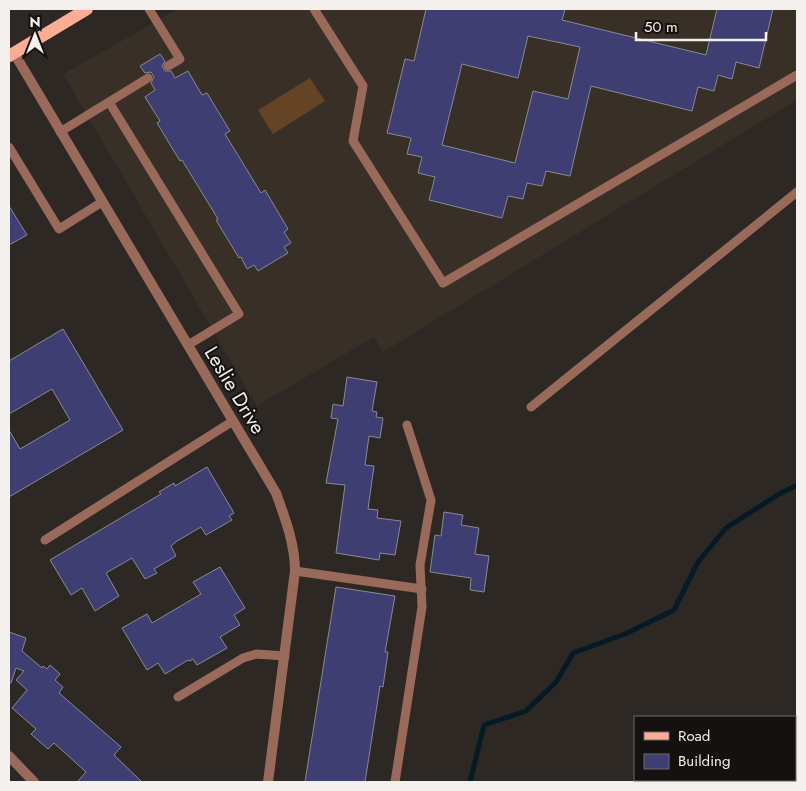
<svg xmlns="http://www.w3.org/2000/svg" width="806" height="791" font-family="Jost,sans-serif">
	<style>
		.built { fill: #382f26 }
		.green { fill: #654425 }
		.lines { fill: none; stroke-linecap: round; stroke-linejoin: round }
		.stream { stroke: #041b25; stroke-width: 5 }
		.building { fill: #3f3e73; stroke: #898a90; fill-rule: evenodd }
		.service { stroke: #99695a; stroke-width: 9 }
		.minor { stroke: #99695a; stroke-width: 10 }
		.primary { stroke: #fead95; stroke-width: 12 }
		.labels { text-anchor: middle; stroke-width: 4; stroke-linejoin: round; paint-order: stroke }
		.street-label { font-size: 20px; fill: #f3f0ed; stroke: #141110 }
	</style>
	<rect width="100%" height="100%" fill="#2d2824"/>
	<polygon class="built" points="178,9 797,9 797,100 383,352 374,337 257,406 63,74"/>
	<polygon class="green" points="310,78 325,101 273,134 258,110"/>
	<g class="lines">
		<polyline class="stream" points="470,782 484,725 526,711 556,682 573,653 625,634 674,610 698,562 726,528 779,494 797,485"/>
	</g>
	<g class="building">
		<path d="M 426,9 L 565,9 L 562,20 L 706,55 L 717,9 L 773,9 L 759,68 L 736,62 L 732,79 L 718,75 L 714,91 L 698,87 L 692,111 L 591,86 L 570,176 L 546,171 L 542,186 L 527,183 L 523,199 L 508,196 L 502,218 L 429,200 L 435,177 L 418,173 L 422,157 L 407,154 L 411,138 L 387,133 L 405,59 L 414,61 ZM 528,36 L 580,47 L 568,99 L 533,91 L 515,163 L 442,145 L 462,64 L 518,78 Z"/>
		<polygon points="160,54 165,61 162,66 165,71 171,71 175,78 188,71 202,95 207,93 230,131 225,134 261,193 265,190 288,229 284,232 291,243 284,247 288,253 258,271 254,265 247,269 241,257 239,258 216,220 218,219 182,160 180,161 157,123 160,121 145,97 155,90 151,83 154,77 151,72 145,73 140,66"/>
		<polygon points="9,206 27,235 9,245"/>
		<polygon points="63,329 123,430 9,497 9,430 20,449 70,420 52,389 9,414 9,361"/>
		<polygon points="347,377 377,382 372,411 377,412 376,417 383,418 380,438 369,436 365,465 374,466 368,509 378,510 377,518 401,521 395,555 380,553 379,560 336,553 345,485 326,483 338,419 331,418 333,404 343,406"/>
		<polygon points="207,467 234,513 229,516 232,520 206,535 201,527 177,541 171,546 176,556 154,569 157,573 145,579 132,558 106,573 119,596 95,611 82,588 71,595 50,560 161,494 159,492 174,483 175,486"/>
		<polygon points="444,512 463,515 461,525 479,528 475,554 489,556 484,592 470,590 471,578 430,572 435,535 441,536"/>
		<polygon points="220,567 245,608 234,615 240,625 220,637 227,648 197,665 193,659 190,661 188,660 165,674 158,663 147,670 122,628 147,614 152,623 201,594 193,582"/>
		<polygon points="336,587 395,596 385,652 388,652 383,687 380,686 365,782 305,782"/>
		<polygon points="9,632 26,638 22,651 42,668 43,666 47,669 50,665 60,674 55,680 63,687 59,693 121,747 114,755 142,782 77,782 86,772 54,743 48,749 31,734 36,729 12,708 27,690 16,680 24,671 16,668 11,683 9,682"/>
	</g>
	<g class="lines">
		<g class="service">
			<polyline points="149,9 180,59 168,66"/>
			<polyline points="314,9 363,86 353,141 443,283 797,75"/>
			<polyline points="109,102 239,314 188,345"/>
			<polyline points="60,132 148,78"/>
			<polyline points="9,147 59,229 102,202"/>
			<polyline points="531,407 797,192"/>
			<polyline points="45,540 233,421"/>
			<polyline points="295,571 422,589"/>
			<polyline points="178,697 243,658 256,654 285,656"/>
			<polyline points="395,782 422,607 420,565 431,500 407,425"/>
		</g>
		<g class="minor">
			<path d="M 14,53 L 276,493 C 285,518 295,544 295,571 L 268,782"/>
			<polyline points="9,756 34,782"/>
		</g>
		<polyline class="primary" points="9,56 87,9"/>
	</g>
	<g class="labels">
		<g class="street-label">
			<text transform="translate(235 390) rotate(59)" y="7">Leslie Drive</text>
		</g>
	</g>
	<rect width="806" height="791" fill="none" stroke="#f3f0ed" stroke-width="20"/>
	<rect x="634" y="716" width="162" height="65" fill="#141110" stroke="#6d6a68"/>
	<rect x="644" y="732" width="25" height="8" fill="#fead95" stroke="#6d6a68"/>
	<text x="678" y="741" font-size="15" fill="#f3f0ed">Road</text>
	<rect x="644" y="754" width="25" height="15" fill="#3f3e73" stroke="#6d6a68"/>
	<text x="678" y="766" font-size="15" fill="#f3f0ed">Building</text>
	<g transform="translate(35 35)" stroke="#141110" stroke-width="4" paint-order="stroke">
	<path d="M0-4L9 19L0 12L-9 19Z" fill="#f3f0ed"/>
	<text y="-8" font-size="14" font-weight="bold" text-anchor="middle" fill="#f3f0ed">N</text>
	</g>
	<path d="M636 32v8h130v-8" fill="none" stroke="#f3f0ed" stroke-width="2.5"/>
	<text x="644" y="32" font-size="15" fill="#f3f0ed" stroke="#141110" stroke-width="4" paint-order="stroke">50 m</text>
</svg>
